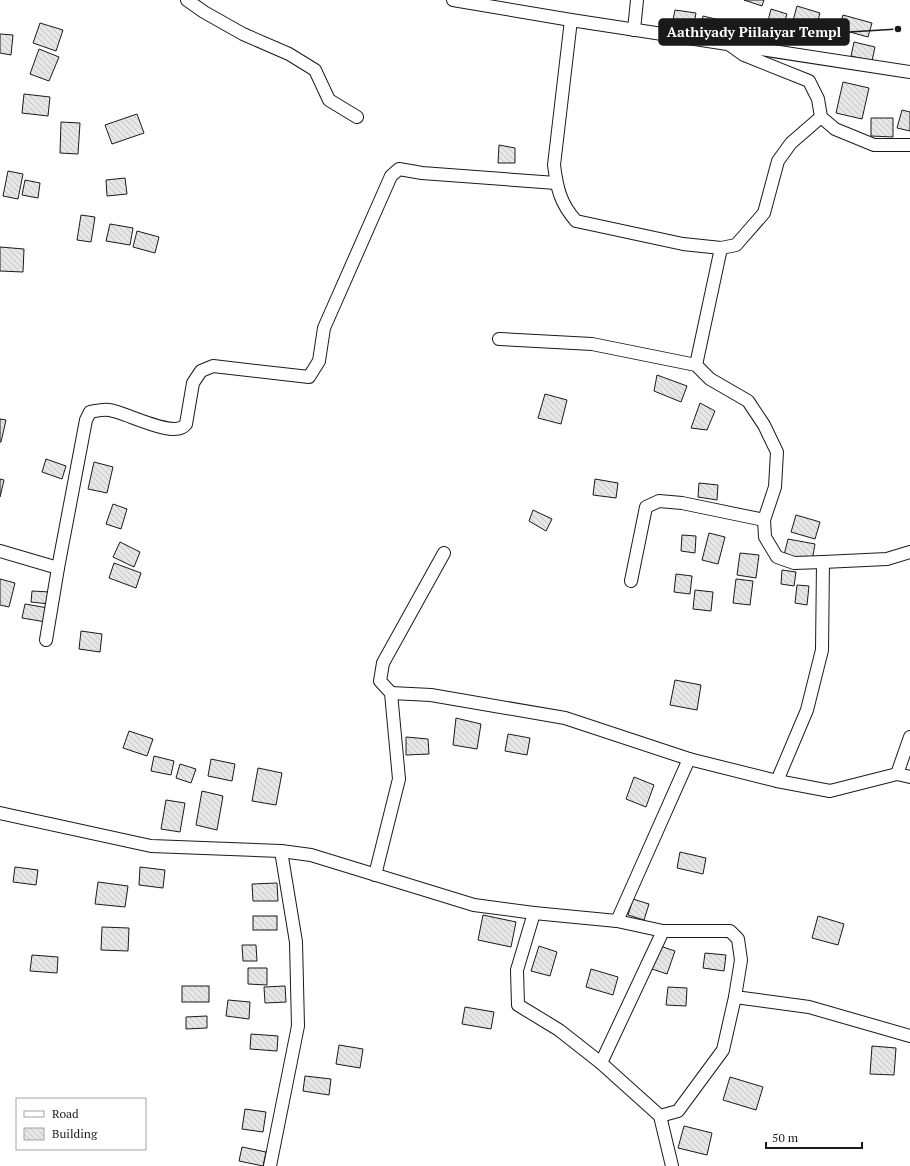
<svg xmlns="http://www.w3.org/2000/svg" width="910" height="1166" font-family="'PT Serif',serif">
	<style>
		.building { fill: url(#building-back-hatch); stroke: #1a1a1a }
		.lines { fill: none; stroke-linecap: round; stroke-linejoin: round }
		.street-casing { stroke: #1a1a1a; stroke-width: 14 }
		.street { stroke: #fff; stroke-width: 12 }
		.leader { fill: none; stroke: #1a1a1a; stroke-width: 1.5 }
		.callout-dot { fill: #1a1a1a; stroke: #fff; stroke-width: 1.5 }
		.callout { fill: #1a1a1a; stroke: #1a1a1a; stroke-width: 1.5 }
		.callout-label { font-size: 14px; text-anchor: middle; font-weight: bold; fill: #fff }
	</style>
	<defs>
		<pattern id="building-back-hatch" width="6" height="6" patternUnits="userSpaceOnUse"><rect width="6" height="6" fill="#e6e6e6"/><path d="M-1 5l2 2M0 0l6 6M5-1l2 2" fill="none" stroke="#c5c5c5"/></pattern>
	</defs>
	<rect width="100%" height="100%" fill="#fff"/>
	<g class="building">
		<polygon points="744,0 764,0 762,6"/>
		<polygon points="797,6 820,13 812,41 789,35"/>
		<polygon points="771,9 787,14 781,34 766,29"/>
		<polygon points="675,10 696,13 693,29 672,25"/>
		<polygon points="843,15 872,23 868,37 839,29"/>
		<polygon points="703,16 724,21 720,35 700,30"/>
		<polygon points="40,23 63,30 56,51 33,43"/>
		<polygon points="0,34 13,35 11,55 0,53"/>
		<polygon points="854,42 875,47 872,61 851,56"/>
		<polygon points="39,49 59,57 49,81 30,74"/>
		<polygon points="843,82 869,88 862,119 836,113"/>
		<polygon points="24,94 50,97 48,116 22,113"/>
		<polygon points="902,110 910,112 910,131 897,128"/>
		<polygon points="137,114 144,133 112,144 105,125"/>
		<polygon points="871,118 893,118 893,137 871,136"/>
		<polygon points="61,122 80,123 78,154 60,153"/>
		<polygon points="499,145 515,148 515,163 498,163"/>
		<polygon points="8,171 23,174 18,199 3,196"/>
		<polygon points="125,178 127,194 107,196 106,180"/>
		<polygon points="25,180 40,183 38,198 22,195"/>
		<polygon points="81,215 95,217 91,242 77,240"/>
		<polygon points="110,224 133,228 130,245 106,241"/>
		<polygon points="137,231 159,237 155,253 133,247"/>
		<polygon points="0,247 24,249 23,272 0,271"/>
		<polygon points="657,375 687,386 681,402 654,391"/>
		<polygon points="545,394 567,400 561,424 538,418"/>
		<polygon points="700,403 715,411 707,430 691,428"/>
		<polygon points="0,419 6,420 1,442 0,442"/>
		<polygon points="46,459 66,466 62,479 42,472"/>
		<polygon points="94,462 113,467 107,493 88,489"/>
		<polygon points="0,479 4,480 0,497"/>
		<polygon points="595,479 618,483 616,498 593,495"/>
		<polygon points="699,483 718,485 717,500 698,497"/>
		<polygon points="113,504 127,509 121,529 106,524"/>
		<polygon points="533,510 552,519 546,531 529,521"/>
		<polygon points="796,515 820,522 815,539 791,532"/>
		<polygon points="709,533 725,537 718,564 702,560"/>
		<polygon points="682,535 696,536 695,553 681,551"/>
		<polygon points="788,539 815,544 812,561 784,555"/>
		<polygon points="120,542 140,552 134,567 113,557"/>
		<polygon points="740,553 759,555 756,578 737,575"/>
		<polygon points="114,563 141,573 136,588 109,578"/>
		<polygon points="782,570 796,572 794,586 781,584"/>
		<polygon points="676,574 692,576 690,594 674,592"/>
		<polygon points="0,579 15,583 9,607 0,605"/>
		<polygon points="736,579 753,581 750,605 733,603"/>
		<polygon points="797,585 809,586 807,605 795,603"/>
		<polygon points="695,590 713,592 711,611 693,609"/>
		<polygon points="32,591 50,592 49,604 31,602"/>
		<polygon points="25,604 48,608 46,622 22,618"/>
		<polygon points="81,631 102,634 100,652 79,649"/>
		<polygon points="675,680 701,685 697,710 670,705"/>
		<polygon points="456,718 481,724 477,749 453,745"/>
		<polygon points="129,731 153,739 147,756 123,748"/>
		<polygon points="508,734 530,738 527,755 505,751"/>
		<polygon points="406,737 428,739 429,754 406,755"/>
		<polygon points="154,756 174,761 171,775 151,771"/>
		<polygon points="211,759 235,764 232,781 208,776"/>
		<polygon points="180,764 196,769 191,783 176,778"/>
		<polygon points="258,768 282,773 276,805 252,801"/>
		<polygon points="634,777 654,785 646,807 626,799"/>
		<polygon points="202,791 223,796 217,830 196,825"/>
		<polygon points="166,800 185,803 180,832 161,829"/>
		<polygon points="680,852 706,858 703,874 677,868"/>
		<polygon points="15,867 38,870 36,885 13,882"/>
		<polygon points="140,867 165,870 163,888 139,885"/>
		<polygon points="98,882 128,886 125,907 95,904"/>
		<polygon points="277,883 278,901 253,901 252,884"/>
		<polygon points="633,899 649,904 644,920 628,915"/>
		<polygon points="483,915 516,922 511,947 478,940"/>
		<rect x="253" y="916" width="24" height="14"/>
		<polygon points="818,916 844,924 838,945 812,938"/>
		<polygon points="102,927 129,928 128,951 101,950"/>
		<polygon points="242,945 256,945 257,961 243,961"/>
		<polygon points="539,946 557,952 550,976 531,971"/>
		<polygon points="660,946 675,951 667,974 652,969"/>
		<polygon points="705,953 726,955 724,971 703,968"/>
		<polygon points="32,955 58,957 57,973 30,971"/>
		<polygon points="248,968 267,968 267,985 248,984"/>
		<polygon points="591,969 618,977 613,995 586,987"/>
		<rect x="182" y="986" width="27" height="16"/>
		<polygon points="285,986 286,1002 265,1003 264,987"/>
		<polygon points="668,987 687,988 686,1006 666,1005"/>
		<polygon points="228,1000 250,1002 249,1019 226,1016"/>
		<polygon points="465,1007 494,1012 491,1029 462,1024"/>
		<polygon points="207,1016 207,1028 186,1029 186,1017"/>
		<polygon points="251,1034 278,1036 277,1051 250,1049"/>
		<polygon points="339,1045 363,1049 360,1068 336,1064"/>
		<polygon points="872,1046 896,1048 894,1075 870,1074"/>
		<polygon points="305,1076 331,1079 329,1095 303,1091"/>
		<polygon points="730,1077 763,1087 756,1110 723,1100"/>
		<polygon points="245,1109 266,1112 263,1132 242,1129"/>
		<polygon points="684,1126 712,1133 707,1155 678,1148"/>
		<polygon points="242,1147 266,1152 263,1166 239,1161"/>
	</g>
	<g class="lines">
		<defs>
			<g id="street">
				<polyline points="187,0 204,12 243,34 289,54 315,70 329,100 357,117"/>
				<polyline points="453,0 571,20 910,72"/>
				<path d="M 571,20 L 554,165 C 557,188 560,203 576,221 L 683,244 L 721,248 L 736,245 L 764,213 L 778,161 L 791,143 L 821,117"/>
				<polyline points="634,30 637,0"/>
				<polyline points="730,45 744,55 809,81 818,99 821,117 835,129 874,145 910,145"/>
				<polyline points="721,248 696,365 710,379 748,401 764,425 777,452 775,487 764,520 765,537 777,557 794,563 823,562 887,559 910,552"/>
				<polyline points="499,339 592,344 696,365"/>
				<polyline points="0,551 58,568 46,640"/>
				<path d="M 58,568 L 86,420 L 90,412 C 96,411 103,409 109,410 C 126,412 175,440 186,424 L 193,383 L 201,371 L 213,366 L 309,377 L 319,361 L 324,328 L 391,176 L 399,169 L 422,173 L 556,183"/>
				<polyline points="631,581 646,507 659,501 682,503 764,520"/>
				<polyline points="391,693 431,695 565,718 689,759 777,781 830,791 897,774 910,777"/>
				<polyline points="897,774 910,737"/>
				<polyline points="777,781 807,710 822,650 823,562"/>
				<polyline points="0,813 151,846 281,851 311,855 474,905 534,913 617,921 663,931 730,931 738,939 741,960 735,997 809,1007 910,1036"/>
				<polyline points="375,875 399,779 391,693 380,681 383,663 444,553"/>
				<polyline points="534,913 517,970 518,1005 559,1030 601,1063 660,1116 678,1111 723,1050 735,997"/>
				<polyline points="617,921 689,759"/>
				<polyline points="601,1063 663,931"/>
				<polyline points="660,1116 672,1166"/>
				<polyline points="270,1166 298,1026 296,942 281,851"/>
			</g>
		</defs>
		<use href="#street" class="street-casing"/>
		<use href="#street" class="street"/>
	</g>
	<path class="leader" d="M898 29L849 32"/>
	<circle class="callout-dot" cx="898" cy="29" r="4"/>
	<rect class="callout" x="659" y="19" width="190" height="26" rx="4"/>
	<g class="callout-label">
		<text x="754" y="37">Aathiyady Piilaiyar Templ</text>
	</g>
	<rect x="16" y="1098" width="130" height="52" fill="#ffffff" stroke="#a3a3a3"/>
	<rect x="24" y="1111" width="20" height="6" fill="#ffffff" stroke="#a3a3a3"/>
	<text x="52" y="1118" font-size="12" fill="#1a1a1a">Road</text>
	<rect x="24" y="1128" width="20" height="12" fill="url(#building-back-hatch)" stroke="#a3a3a3"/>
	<text x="52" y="1138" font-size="12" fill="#1a1a1a">Building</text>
	<path d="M766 1142v6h96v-6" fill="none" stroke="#1a1a1a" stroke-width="2"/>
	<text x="772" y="1142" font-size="12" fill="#1a1a1a" stroke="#ffffff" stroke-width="3" paint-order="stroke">50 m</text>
</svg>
